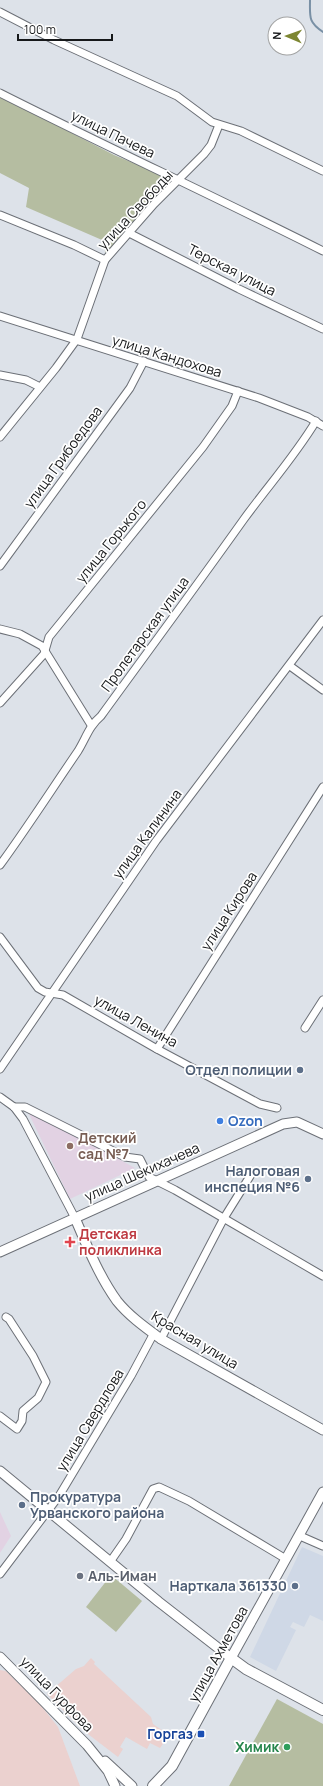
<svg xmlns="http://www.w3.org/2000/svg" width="323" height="1786" font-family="Manrope,sans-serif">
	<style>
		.built { fill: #cfd8e6 }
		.industrial { fill: #ebd1cf }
		.education { fill: #e2d2e3 }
		.green { fill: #b5bda1 }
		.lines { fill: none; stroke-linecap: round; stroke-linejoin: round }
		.stream { stroke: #7990a5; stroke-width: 2 }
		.minor-casing { stroke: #6c7077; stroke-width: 9 }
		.tertiary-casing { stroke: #6c7077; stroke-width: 11 }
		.secondary-casing { stroke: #6c7077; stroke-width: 12 }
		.minor { stroke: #fff; stroke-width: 7 }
		.tertiary { stroke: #fff; stroke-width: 9 }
		.secondary { stroke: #fff; stroke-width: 10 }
		.service-dot { fill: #5c6f8a; stroke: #fff; stroke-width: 1.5 }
		.shop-dot { fill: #3f7fe0; stroke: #fff; stroke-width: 1.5 }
		.education-dot { fill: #8d6e63; stroke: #fff; stroke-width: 1.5 }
		.health-dot { fill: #e0444e; stroke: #fff; stroke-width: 1.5 }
		.worship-dot { fill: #6b7280; stroke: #fff; stroke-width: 1.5 }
		.transit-dot { fill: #1a4fb4; stroke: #fff; stroke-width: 1.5 }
		.leisure-dot { fill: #2e9e5b; stroke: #fff; stroke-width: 1.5 }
		.labels { text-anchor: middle; stroke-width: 3.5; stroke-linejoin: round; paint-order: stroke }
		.street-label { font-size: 14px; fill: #16181a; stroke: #fff }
		.service-label { font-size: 14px; font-weight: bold; fill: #4e5e75; stroke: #fff; text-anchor: end }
		.shop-label { font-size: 14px; font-weight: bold; fill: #366cbe; stroke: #fff; text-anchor: start }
		.education-label { font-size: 14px; font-weight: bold; fill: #785e54; stroke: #fff; text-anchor: start }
		.health-label { font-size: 14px; font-weight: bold; fill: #be3a42; stroke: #fff; text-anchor: start }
		.worship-label { font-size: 14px; font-weight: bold; fill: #5b616d; stroke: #fff; text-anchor: start }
		.transit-label { font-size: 14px; font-weight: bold; fill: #164399; stroke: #fff; text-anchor: end }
		.leisure-label { font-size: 14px; font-weight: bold; fill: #27864d; stroke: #fff; text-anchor: end }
	</style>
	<rect width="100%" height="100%" fill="#dde2e9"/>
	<polygon class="built" points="302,1547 323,1556 323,1621 310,1615 304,1627 293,1622 290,1627 296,1630 276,1671 250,1657"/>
	<g class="industrial">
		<polygon points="91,1658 95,1662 94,1664 151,1717 153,1724 169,1735 160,1748 150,1743 147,1749 126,1737 120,1747 123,1749 118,1757 84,1731 47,1694 76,1669 84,1666"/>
		<polygon points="0,1670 6,1671 39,1703 58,1727 80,1786 0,1786"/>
	</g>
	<g class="education">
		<polygon points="28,1112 55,1124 135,1168 70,1199"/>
		<polygon points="0,1512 11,1536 0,1553"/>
	</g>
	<g class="green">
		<polygon points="0,96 114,155 167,177 170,181 106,254 102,240 26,207 29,188 0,173"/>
		<polygon points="111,1575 142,1601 116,1632 86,1607"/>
		<polygon points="277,1699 323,1724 323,1786 229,1786"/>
	</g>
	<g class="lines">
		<path class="stream" d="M 310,0 C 310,17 308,22 323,32"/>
		<defs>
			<g id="minor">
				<polyline points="0,12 54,40 177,96 212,122 241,131 323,171"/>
				<path d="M 0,93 C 107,147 216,197 323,251"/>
				<polyline points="0,215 74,245 105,260"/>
				<polyline points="129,233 239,289 323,329"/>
				<polyline points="0,316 259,398 308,417 323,426"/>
				<polyline points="0,375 26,380 40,387"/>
				<polyline points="0,437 56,368 77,339 105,260 154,204 204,154 211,145 219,125"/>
				<polyline points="0,566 130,388 144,361"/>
				<polyline points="0,629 20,634 42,646 91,725"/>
				<polyline points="290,666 323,690"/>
				<polyline points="0,703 44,654 49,637 203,447 232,406 238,391"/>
				<path d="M 0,865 C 27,828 52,789 78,751 C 86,738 89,726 101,716 C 149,650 197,585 244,519 C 268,486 295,456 316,421"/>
				<polyline points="0,937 38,988 45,992 63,995 157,1049 260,1104 277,1108"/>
				<polyline points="305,1028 323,1000"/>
				<polyline points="157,1049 323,787"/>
				<polyline points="0,1069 156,841 323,620"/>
				<polyline points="0,1097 14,1107 23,1119 75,1218"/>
				<polyline points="14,1107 25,1107 125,1157 140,1159 149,1177 175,1190 323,1276"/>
				<polyline points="161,1339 224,1218 252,1173"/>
				<polyline points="0,1416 17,1429 22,1421 23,1411 38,1398 46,1382 33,1356 9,1319 6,1317"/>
				<polyline points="300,1536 323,1546"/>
				<polyline points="110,1562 126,1539 153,1489 159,1487 189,1501 286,1559"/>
				<polyline points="0,1574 59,1496 131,1376 154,1333"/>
			</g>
			<g id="tertiary">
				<path d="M 75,1218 C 87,1246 99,1276 117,1301 C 129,1316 146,1328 161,1339 L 323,1430"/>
				<polyline points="0,1252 283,1124 297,1122 323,1134"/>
				<polyline points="0,1471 159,1602 231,1658 323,1492"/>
				<polyline points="0,1657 87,1745 108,1771 115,1786"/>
				<polyline points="105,1761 132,1786"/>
			</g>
			<polyline id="secondary" points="153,1786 172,1766 231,1658 246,1669 323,1710"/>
		</defs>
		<use href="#minor" class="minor-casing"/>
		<use href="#tertiary" class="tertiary-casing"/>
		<use href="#secondary" class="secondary-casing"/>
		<use href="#minor" class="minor"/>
		<use href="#tertiary" class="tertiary"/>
		<use href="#secondary" class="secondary"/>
	</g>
	<g class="service-dot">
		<circle cx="300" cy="1070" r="4"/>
		<circle cx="308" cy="1179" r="4"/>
		<circle cx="22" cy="1505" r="4"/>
		<circle cx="295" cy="1586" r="4"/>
	</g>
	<circle class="shop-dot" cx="220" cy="1121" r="4"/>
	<circle class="education-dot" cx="70" cy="1146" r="4"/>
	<path class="health-dot" d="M68 1236h4v4h4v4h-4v4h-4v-4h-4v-4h4z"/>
	<circle class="worship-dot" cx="80" cy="1576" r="4"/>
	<rect class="transit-dot" x="197" y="1730" width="8" height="8" rx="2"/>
	<circle class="leisure-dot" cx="287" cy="1747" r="4"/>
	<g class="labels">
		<g class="street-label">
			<text transform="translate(113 134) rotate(26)" y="5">улица Пачева</text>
			<text transform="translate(135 210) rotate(-47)" y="5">улица Свободы</text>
			<text transform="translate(232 270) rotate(27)" y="5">Терская улица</text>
			<text transform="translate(167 356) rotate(17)" y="5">улица Кандохова</text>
			<text transform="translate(63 457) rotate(-54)" y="5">улица Грибоедова</text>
			<text transform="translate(111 541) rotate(-51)" y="5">улица Горького</text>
			<text transform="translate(145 634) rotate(-54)" y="5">Пролетарская улица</text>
			<text transform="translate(147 834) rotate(-54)" y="5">улица Калинина</text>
			<text transform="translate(229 911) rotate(-57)" y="5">улица Кирова</text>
			<text transform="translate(136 1021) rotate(29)" y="5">улица Ленина</text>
			<text transform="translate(142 1172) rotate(-24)" y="5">улица Шекихачева</text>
			<text transform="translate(195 1340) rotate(31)" y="5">Красная улица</text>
			<text transform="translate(90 1420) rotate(-59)" y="5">улица Свердлова</text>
			<text transform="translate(218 1654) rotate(-61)" y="5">улица Ахметова</text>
			<text transform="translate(57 1694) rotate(46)" y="5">улица Гурфова</text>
		</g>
		<g class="service-label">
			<text x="292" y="1075">Отдел полиции</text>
			<text x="300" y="1176">Налоговая<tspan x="300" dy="16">инспеция №6</tspan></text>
			<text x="30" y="1502" text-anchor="start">Прокуратура<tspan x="30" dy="16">Урванского района</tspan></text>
			<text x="287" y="1591">Нарткала 361330</text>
		</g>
		<g class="shop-label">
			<text x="228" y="1126">Ozon</text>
		</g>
		<g class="education-label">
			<text x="78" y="1143">Детский<tspan x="78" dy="16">сад №7</tspan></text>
		</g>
		<g class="health-label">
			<text x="79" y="1239">Детская<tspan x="79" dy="16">поликлинка</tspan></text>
		</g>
		<g class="worship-label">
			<text x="88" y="1581">Аль-Иман</text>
		</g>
		<g class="transit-label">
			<text x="193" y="1739">Горгаз</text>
		</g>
		<g class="leisure-label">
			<text x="279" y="1752">Химик</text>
		</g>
	</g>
	<g transform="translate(287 36) rotate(272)"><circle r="19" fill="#ffffff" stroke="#a2a3a3"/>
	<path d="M0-3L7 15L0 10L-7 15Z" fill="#7d8632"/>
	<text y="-6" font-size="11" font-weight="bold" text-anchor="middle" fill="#16181a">N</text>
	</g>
	<path d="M18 34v6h94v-6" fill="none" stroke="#16181a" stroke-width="2"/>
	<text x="24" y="34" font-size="12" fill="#16181a" stroke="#ffffff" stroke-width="3" paint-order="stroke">100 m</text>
</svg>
